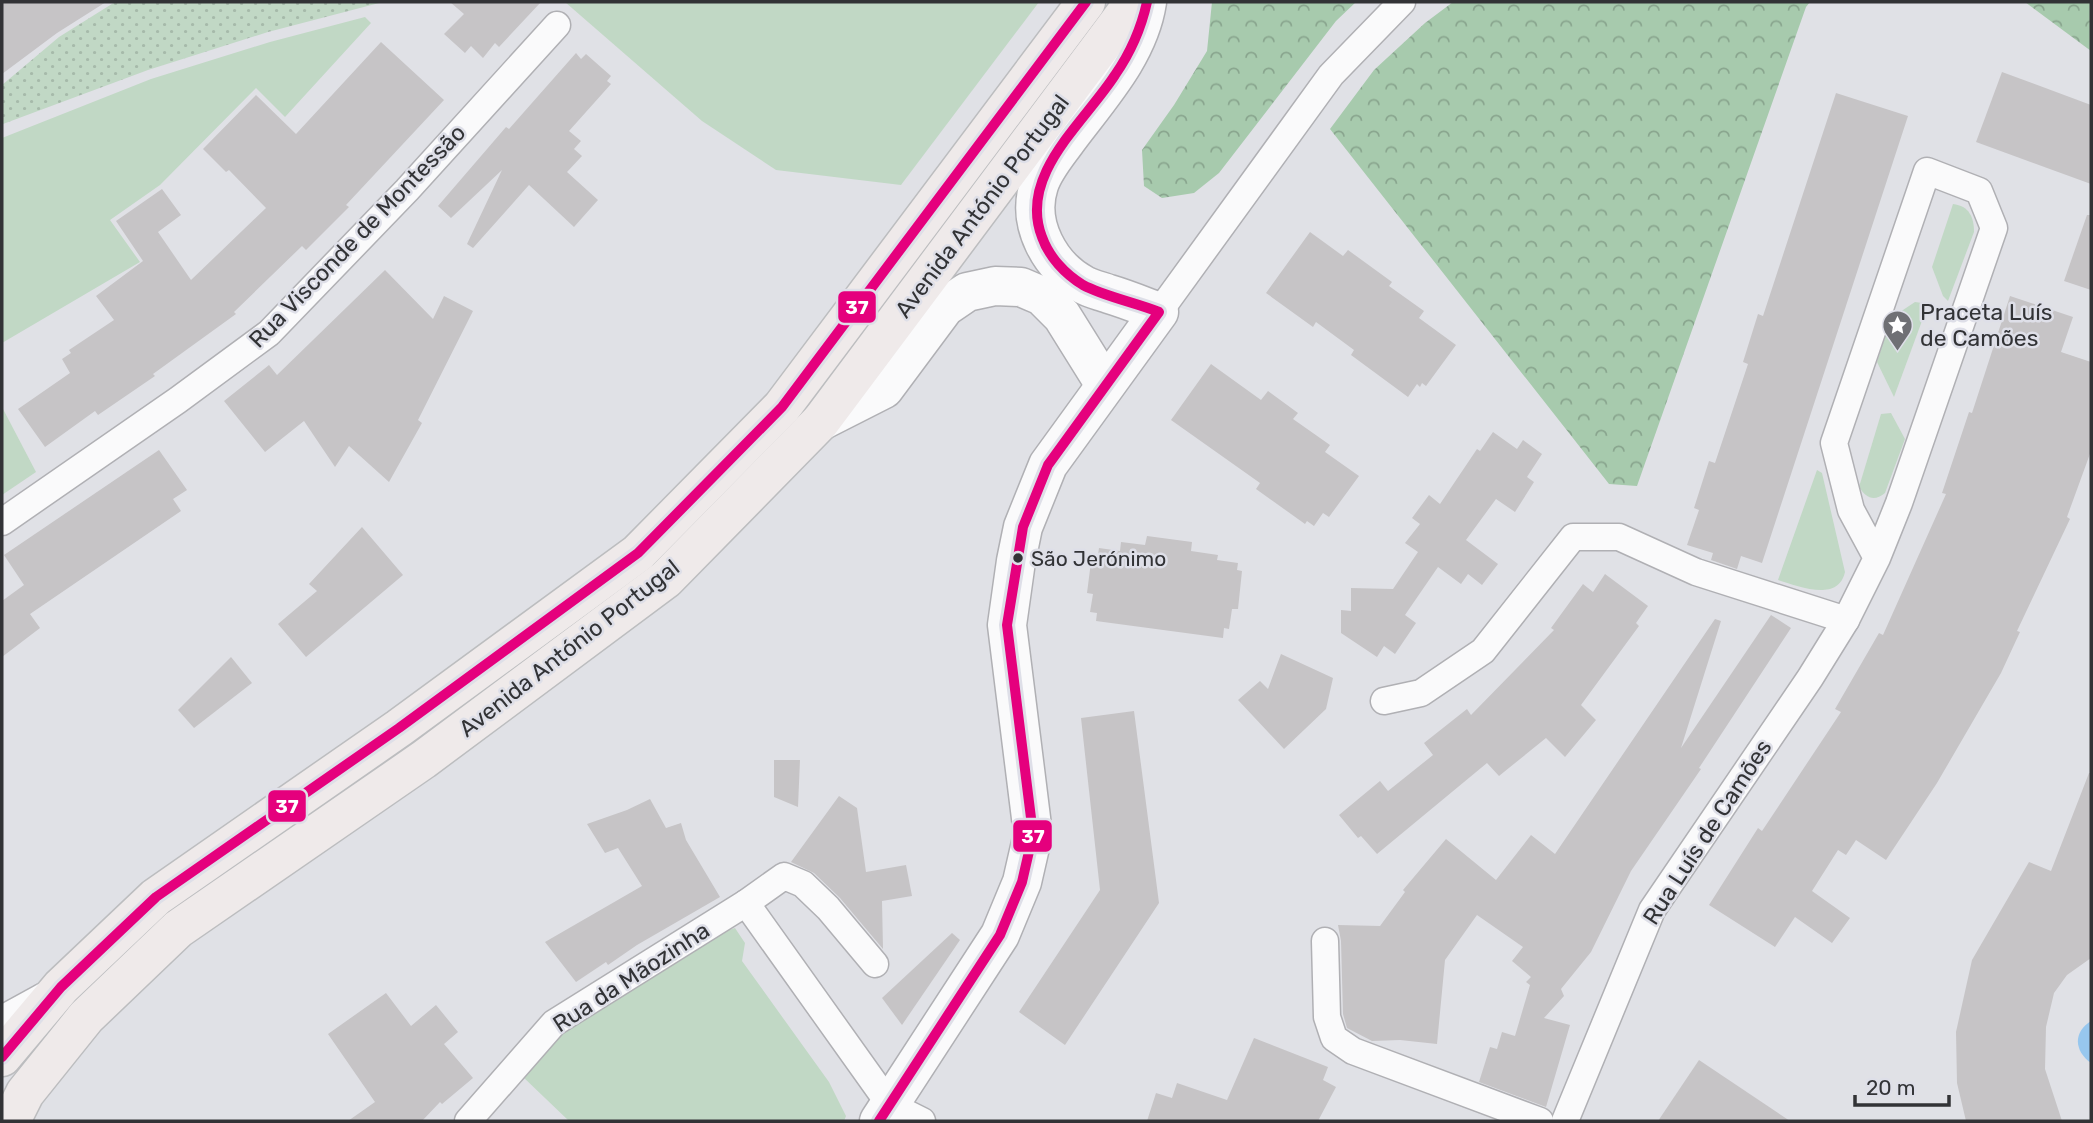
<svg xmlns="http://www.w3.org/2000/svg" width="2093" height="1123" font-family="Rubik,sans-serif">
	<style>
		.grass { fill: #c1d8c5 }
		.forest { fill: url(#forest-crowns) }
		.garden { fill: url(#garden-dots) }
		.water { fill: #97c7ee }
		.building { fill: #c6c4c6 }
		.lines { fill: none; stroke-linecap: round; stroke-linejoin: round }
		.street-casing { stroke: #b0b0b4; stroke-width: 29 }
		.secondary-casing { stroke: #b0b0b4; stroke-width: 41 }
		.primary-casing { stroke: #bcbdbf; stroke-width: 41 }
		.street { stroke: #fafafb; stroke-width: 26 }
		.secondary { stroke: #fafafb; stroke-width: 38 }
		.primary { stroke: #efeaea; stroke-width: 38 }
		.bus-1-casing { stroke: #dedfe8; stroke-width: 16 }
		.bus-1 { stroke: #e5007d; stroke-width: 10 }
		.bus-dot { fill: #323336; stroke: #dedfe8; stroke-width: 2.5 }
		.labels { text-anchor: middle; stroke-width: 5; stroke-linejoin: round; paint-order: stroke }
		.bus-label { font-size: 21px; fill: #323336; stroke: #dedfe8; text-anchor: start }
		.street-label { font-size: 23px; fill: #323336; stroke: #dedfe8 }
		.poi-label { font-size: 23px; fill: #323336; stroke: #dedfe8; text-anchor: start }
		.line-badge { stroke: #dedfe8; stroke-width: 2.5 }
		.badge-label { font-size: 19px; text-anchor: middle; font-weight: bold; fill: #fff }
	</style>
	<defs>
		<pattern id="forest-crowns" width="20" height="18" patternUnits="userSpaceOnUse" patternTransform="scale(1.75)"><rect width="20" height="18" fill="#a7caad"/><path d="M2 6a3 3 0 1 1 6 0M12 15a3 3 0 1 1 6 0" fill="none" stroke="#89a58e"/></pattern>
		<pattern id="garden-dots" width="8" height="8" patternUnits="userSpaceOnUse" patternTransform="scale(1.75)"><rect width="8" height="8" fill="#c1d8c5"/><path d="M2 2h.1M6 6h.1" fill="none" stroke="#a6baaa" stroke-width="1.8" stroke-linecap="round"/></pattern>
	</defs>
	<rect width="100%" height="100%" fill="#e0e1e6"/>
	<g class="grass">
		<polygon points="565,2 1039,2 901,185 776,170 702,121"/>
		<polygon points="365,17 371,23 285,117 256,88 160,185 110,220 140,262 2,343 2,138 151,79 270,42"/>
		<path d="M 1953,204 C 1969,206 1974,217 1974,232 L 1948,301 L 1943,296 L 1932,267 Z"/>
		<polygon points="1915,302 1922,303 1926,310 1894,397 1877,362 1891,318"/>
		<polygon points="2,407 36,472 2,495"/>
		<path d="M 1891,413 L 1905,439 L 1885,493 C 1874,502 1866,498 1859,487 L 1881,414 Z"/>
		<path d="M 1817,470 L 1822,473 L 1845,572 C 1838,603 1798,586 1778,580 Z"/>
		<polygon points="735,928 745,943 742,961 829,1082 846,1116 844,1121 569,1121 522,1076 562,1032 683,959 720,933"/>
	</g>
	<g class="forest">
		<polygon points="1212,2 1356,2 1336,21 1219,173 1194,193 1162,198 1144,186 1142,150 1174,105 1207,51"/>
		<polygon points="1453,2 1810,2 1806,7 1637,486 1609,484 1330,129 1374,70 1425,23"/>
		<polygon points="2025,2 2091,2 2091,51"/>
	</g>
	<polygon class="garden" points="115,2 383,2 268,32 148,70 3,124 2,85 59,37"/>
	<path class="water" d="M 2091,1021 L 2091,1063 C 2074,1051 2073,1032 2091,1021 Z"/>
	<g class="building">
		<polygon points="2,2 106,2 57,33 2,74"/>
		<polygon points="450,2 541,2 499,47 495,43 483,58 471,46 465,53 444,34 464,14"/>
		<polygon points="381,42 444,100 346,205 349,207 306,250 302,246 234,312 236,314 153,374 155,376 98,415 95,411 45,447 18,409 70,373 62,359 71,353 69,350 114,320 96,296 143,261 116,221 162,189 181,215 158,232 191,280 266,208 229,170 226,172 203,149 256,95 296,134"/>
		<polygon points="576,53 581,59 586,54 611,76 607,81 611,84 569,131 581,141 574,149 582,156 567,172 598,200 574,227 529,185 473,248 467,244 502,170 451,218 438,206 506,127 509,129"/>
		<polygon points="2002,72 2091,105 2091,184 1976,142"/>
		<polygon points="1836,93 1908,116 1762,563 1741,556 1737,569 1711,560 1713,553 1687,545 1699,510 1694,508 1709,461 1715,463 1748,364 1743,362 1758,314 1763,316"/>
		<polygon points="2087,215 2091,215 2091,290 2064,281"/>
		<polygon points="1310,232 1343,256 1348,250 1392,282 1389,286 1424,311 1419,318 1456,345 1426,386 1422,383 1420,387 1417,384 1408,397 1351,355 1354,350 1316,322 1313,327 1266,293"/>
		<polygon points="385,270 433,319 444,296 473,311 418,420 422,423 389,482 349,446 335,467 304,421 265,452 224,401 269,365 277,375"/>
		<polygon points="2010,296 2073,317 2061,352 2091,362 2091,451 2067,517 2070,519 2017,631 2020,632 2001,673 1937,783 1886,860 1856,840 1846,855 1838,850 1812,891 1850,918 1832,943 1795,917 1775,947 1709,905 1758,828 1762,831 1841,712 1835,709 1879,633 1883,635 1946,494 1942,493 1969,412 1972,413"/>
		<polygon points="1211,364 1261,400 1268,391 1298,413 1293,419 1330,445 1325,452 1359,476 1329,517 1323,513 1314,526 1307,521 1305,524 1256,489 1260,483 1171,420"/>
		<polygon points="1493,432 1517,449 1523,440 1542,454 1527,477 1534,482 1515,512 1496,499 1466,540 1498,564 1482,585 1468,574 1461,584 1438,567 1405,615 1416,623 1395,654 1384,646 1377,657 1341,633 1341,610 1351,611 1351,588 1393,589 1418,552 1405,543 1420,524 1412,518 1429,495 1440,504 1477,449 1480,451"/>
		<polygon points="159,450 187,490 173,499 181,511 30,614 40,628 2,657 2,601 24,585 4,555"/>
		<polygon points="362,527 403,575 306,657 278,624 317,591 309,584"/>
		<polygon points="1147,536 1192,542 1191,551 1218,555 1217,560 1238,563 1237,570 1242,571 1238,609 1232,609 1229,629 1224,628 1223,638 1096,621 1097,613 1090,612 1093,594 1087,593 1092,554 1098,555 1099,548 1120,551 1121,542 1145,545"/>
		<polygon points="1605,574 1648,606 1636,623 1639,626 1581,705 1596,720 1565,757 1546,738 1499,776 1487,763 1377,854 1361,836 1358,838 1339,815 1380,781 1388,791 1433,755 1424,743 1467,709 1471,715 1554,630 1551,628 1583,584 1593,592"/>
		<polygon points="1771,615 1791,628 1699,768 1701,769 1631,871 1591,952 1561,989 1564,996 1544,1018 1570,1025 1546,1107 1479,1082 1490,1047 1497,1049 1502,1032 1515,1036 1530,985 1526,982 1531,977 1512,961 1523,947 1477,915 1445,960 1437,1044 1400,1040 1372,1041 1347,1028 1343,1014 1341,941 1338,925 1380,926 1405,892 1403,890 1446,839 1496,880 1531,835 1555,854 1715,619 1721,621 1681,748"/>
		<polygon points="1281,654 1333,678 1326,709 1284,749 1238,700 1260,681 1268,689"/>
		<polygon points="231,657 252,683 194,728 178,710"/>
		<polygon points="1134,711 1159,903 1065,1045 1019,1012 1100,890 1081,718"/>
		<polygon points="774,760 800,760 798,807 774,797"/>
		<polygon points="2089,773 2091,773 2091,958 2067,975 2054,993 2046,1027 2045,1069 2062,1121 1966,1121 1957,1083 1956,1032 1972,960 2029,862 2051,871"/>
		<polygon points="839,796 857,808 866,872 906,865 912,896 882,901 883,949 840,898 814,873 791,862"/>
		<polygon points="650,799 666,828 681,823 686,840 720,897 637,945 608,965 606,962 576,982 545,942 642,886 618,848 605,853 587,824 627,810"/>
		<polygon points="952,933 960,940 902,1025 882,998"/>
		<polygon points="386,993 411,1026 436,1005 458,1032 444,1044 473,1078 442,1104 440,1102 422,1121 348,1121 375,1102 328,1034"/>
		<polygon points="1254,1038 1328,1067 1323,1080 1336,1087 1318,1121 1147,1121 1156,1093 1172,1098 1177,1083 1227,1100"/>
		<polygon points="1699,1060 1790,1121 1658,1121"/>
	</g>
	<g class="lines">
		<defs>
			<g id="street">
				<polyline points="1159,312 1331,75 1402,2"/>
				<polyline points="2,522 178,400 269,333 407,190 557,25"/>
				<polyline points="1384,701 1421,693 1483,651 1573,537 1619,537 1696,572 1846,620"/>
				<polyline points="746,903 784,876 803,884 828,908 875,964"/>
				<polyline points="1325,941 1327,1017 1334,1038 1353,1051 1540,1121"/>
				<polyline points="2,1019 44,996"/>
				<polyline points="468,1121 554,1023 746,903 890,1105 922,1121"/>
				<polyline points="1565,1121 1652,910 1810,678 1846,620 1877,558 1899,503 1994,228 1979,191 1927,171 1834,443 1851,510 1877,558"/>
			</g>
			<g id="secondary">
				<polyline points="821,421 884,389 945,307 967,292 995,286 1021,287 1042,296 1062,316 1105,385"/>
				<path d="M 879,1121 L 1000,935 L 1022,882 L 1033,834 L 1007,625 L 1016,561 L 1023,527 L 1048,465 L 1159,312 C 1143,306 1126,299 1109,294 C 1101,291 1091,289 1084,285 C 1050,267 1026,224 1039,185 C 1044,169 1057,154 1067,140 C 1098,98 1139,55 1147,2"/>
			</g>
			<g id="primary">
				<polyline points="2,1057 61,987 156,897 399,728 638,553 782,407 1086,2"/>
				<polyline points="11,1121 25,1093 86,1017 178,929 423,760 666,579 821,421 1134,2"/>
			</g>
		</defs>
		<use href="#street" class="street-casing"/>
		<use href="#secondary" class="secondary-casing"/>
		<use href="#primary" class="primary-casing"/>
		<use href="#street" class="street"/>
		<use href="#secondary" class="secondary"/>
		<use href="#primary" class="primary"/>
		<defs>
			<g id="bus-1">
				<polyline points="2,1057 61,987 156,897 399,728 638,553 782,407 1086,2"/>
				<path d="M 879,1121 L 1000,935 L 1022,882 L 1033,834 L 1007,625 L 1023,527 L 1048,465 L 1159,312 C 1137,303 1103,296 1083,285 C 1065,274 1049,257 1042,237 C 1018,175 1084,123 1115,75 C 1131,52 1141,29 1147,2"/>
			</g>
		</defs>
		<use href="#bus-1" class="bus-1-casing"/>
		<use href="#bus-1" class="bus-1"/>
	</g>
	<defs>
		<symbol id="sight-pin" viewBox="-11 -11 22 30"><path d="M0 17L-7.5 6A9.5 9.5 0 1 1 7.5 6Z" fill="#6f7074" stroke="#dedfe8"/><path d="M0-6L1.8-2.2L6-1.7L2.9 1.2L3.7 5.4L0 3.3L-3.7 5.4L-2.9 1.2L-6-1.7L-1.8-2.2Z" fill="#fff"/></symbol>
	</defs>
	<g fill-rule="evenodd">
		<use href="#sight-pin" x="1880" y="308" width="35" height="47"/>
	</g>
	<circle class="bus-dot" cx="1018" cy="558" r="6"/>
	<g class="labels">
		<g class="bus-label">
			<text x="1031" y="566">São Jerónimo</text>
		</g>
		<g class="street-label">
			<text transform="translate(982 206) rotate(-53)" y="8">Avenida António Portugal</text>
			<text transform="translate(357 236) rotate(-46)" y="8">Rua Visconde de Montessão</text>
			<text transform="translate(569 648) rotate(-38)" y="8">Avenida António Portugal</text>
			<text transform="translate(1707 832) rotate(-57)" y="8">Rua Luís de Camões</text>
			<text transform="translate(631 977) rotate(-33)" y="8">Rua da Mãozinha</text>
		</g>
		<g class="poi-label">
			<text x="1920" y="320">Praceta Luís<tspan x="1920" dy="26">de Camões</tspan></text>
		</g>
	</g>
	<g class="line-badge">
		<rect x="837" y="290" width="40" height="34" rx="7" fill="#e5007d"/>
		<rect x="267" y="789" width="40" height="34" rx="7" fill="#e5007d"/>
		<rect x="1012" y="819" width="41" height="34" rx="7" fill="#e5007d"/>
	</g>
	<g class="badge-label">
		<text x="857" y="314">37</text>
		<text x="287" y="813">37</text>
		<text x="1033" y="843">37</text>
	</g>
	<rect width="2093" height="1123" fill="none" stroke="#323336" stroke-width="7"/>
	<path d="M1855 1095v10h94v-10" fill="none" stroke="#323336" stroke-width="3.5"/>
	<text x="1866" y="1095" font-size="21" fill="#323336" stroke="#dedfe8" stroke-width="5" paint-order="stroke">20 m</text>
</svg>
